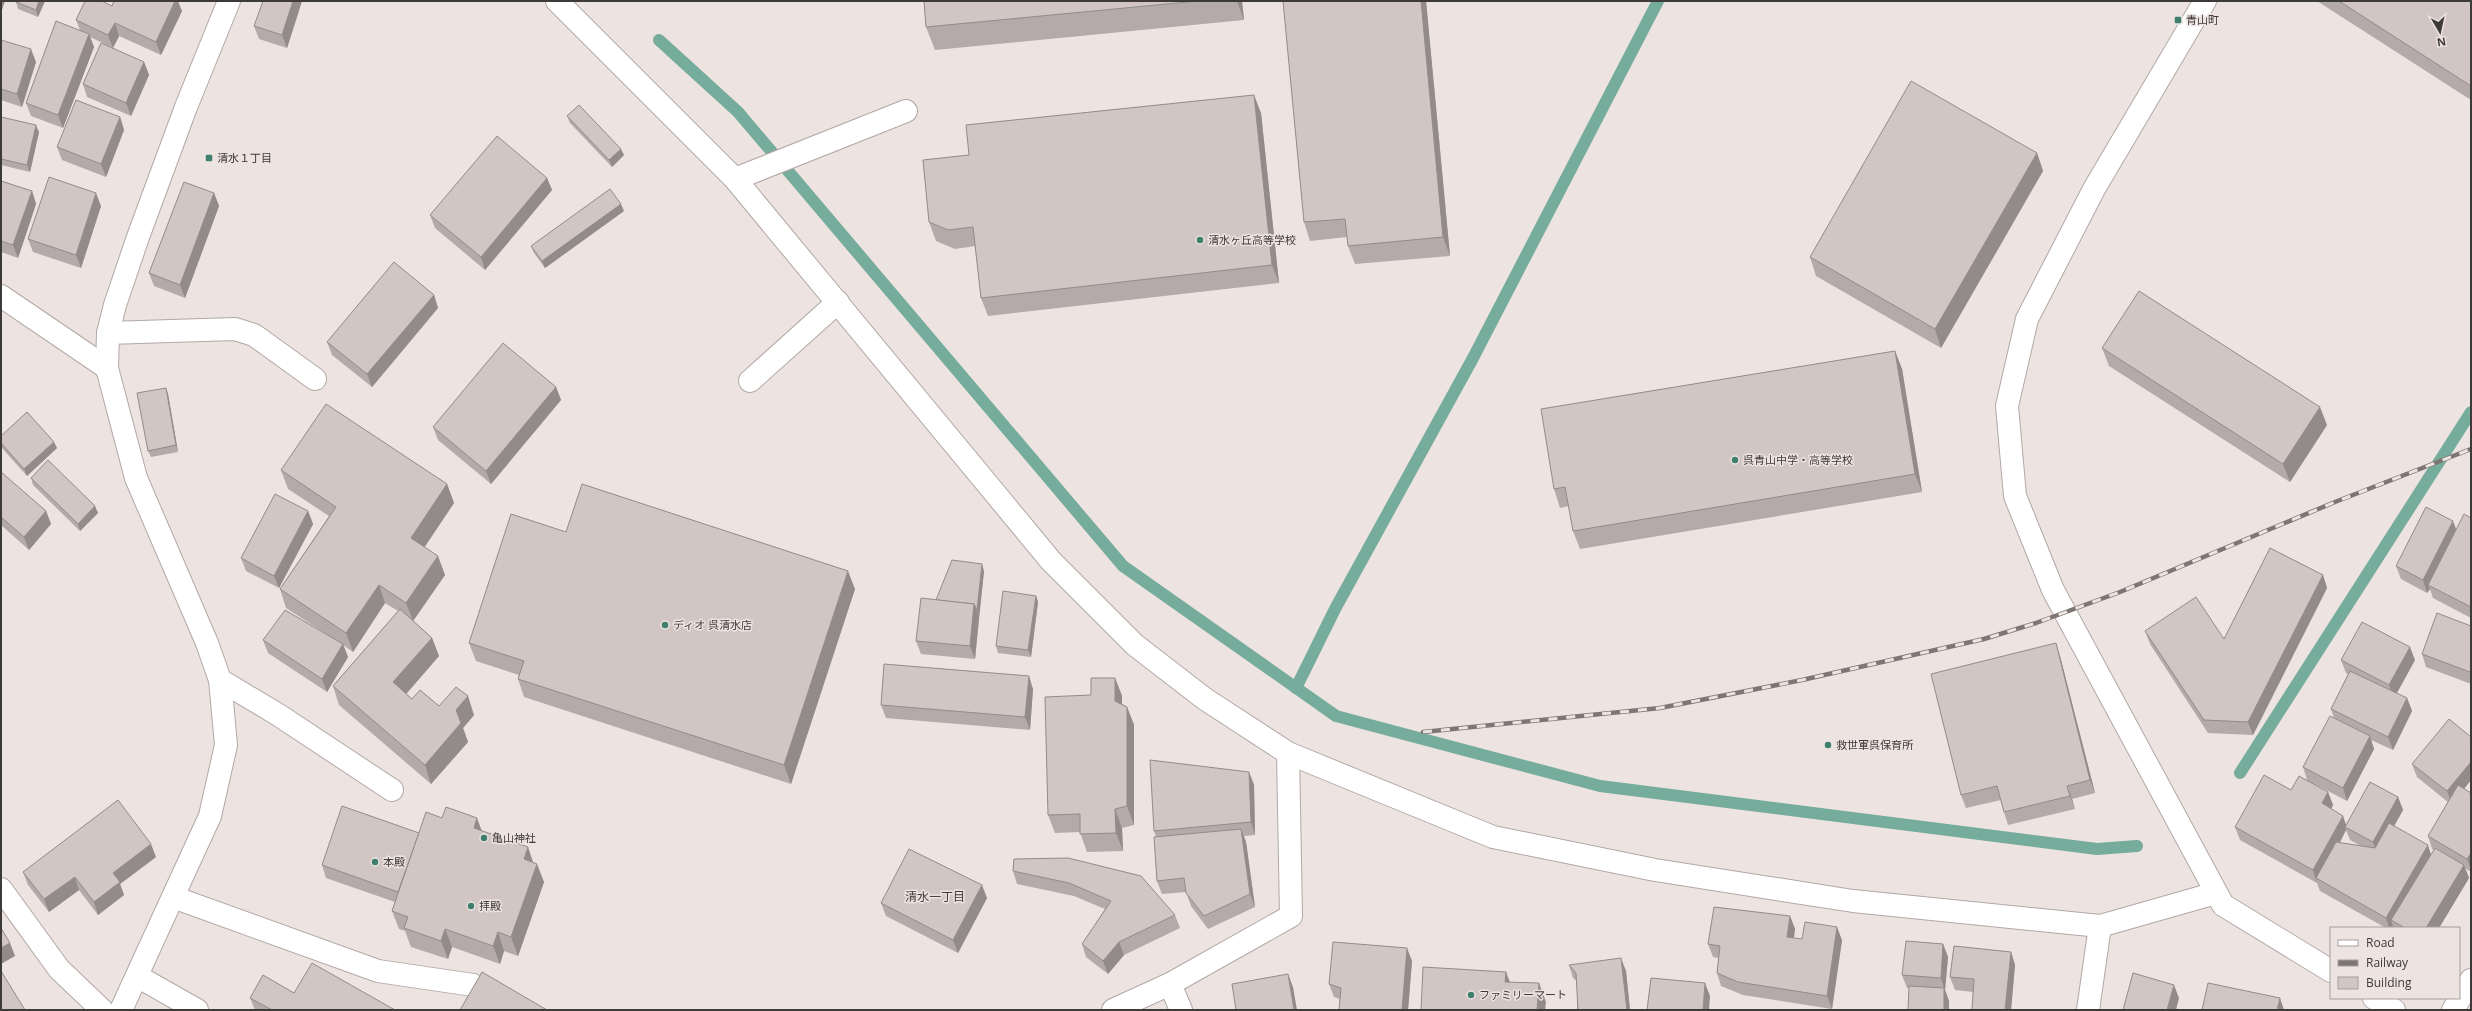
<svg xmlns="http://www.w3.org/2000/svg" width="2472" height="1011" font-family="'Open Sans','Noto Sans JP',sans-serif">
	<style>
		.lines { fill: none; stroke-linecap: round; stroke-linejoin: round }
		.stream { stroke: #75ac9c; stroke-width: 12 }
		.minor-casing { stroke: #b2a8a5; stroke-width: 24 }
		.minor { stroke: #fff; stroke-width: 22 }
		.rail-casing { stroke: #7d7675; stroke-width: 4.5 }
		.rail { stroke: #ede3e0; stroke-width: 3; stroke-dasharray: 9; stroke-linecap: butt }
		.wall { fill: #b4aaa9; fill-rule: evenodd }
		.shaded-wall { fill: #928b89 }
		.building { fill: #d1c6c4; stroke: #928b89 }
		.poi-dot { fill: #3e7f6e; stroke: #ede3e0; stroke-width: 1.5 }
		.labels { text-anchor: middle; stroke-width: 3; stroke-linejoin: round; paint-order: stroke }
		.poi-label { font-size: 11px; fill: #3e3a39; stroke: #ede3e0; text-anchor: start }
		.neighbourhood-label { font-size: 12px; fill: #3e3a39; stroke: #ede3e0 }
	</style>
	<rect width="100%" height="100%" fill="#ede3e0"/>
	<g class="lines">
		<g class="stream">
			<polyline points="659,40 738,112 1123,566 1336,716 1600,786 2097,849 2137,846"/>
			<polyline points="1296,688 1335,609 1473,358 1658,1"/>
			<polyline points="2240,773 2471,412"/>
		</g>
		<defs>
			<g id="minor">
				<polyline points="557,1 735,179 1051,561 1135,645 1205,699 1288,753 1493,837 1655,870 1853,901 2100,926 2216,893"/>
				<polyline points="2205,1 2094,189 2027,319 2007,406 2015,496 2053,590 2223,905 2331,971"/>
				<polyline points="735,179 906,111"/>
				<polyline points="1,296 107,368"/>
				<polyline points="108,333 235,329 254,335 315,379"/>
				<polyline points="750,381 838,302"/>
				<polyline points="220,680 277,714 392,790"/>
				<polyline points="1,889 59,969 102,1010"/>
				<polyline points="173,897 378,971 473,985"/>
				<polyline points="137,976 197,1010"/>
				<polyline points="1170,984 1181,1010"/>
				<polyline points="2374,998 2394,1010"/>
				<polyline points="121,1010 210,816 226,745 220,680 207,643 136,478 107,368 108,333 115,305 138,237 186,107 229,1"/>
				<polyline points="1113,1010 1170,984 1291,916 1288,753"/>
				<polyline points="2088,1010 2100,926"/>
				<polyline points="2453,1010 2471,980"/>
			</g>
		</defs>
		<use href="#minor" class="minor-casing"/>
		<use href="#minor" class="minor"/>
		<defs>
			<polyline id="rail" points="1423,732 1660,708 1802,680 1984,639 2036,623 2120,592 2335,502 2471,449"/>
		</defs>
		<use href="#rail" class="rail-casing"/>
		<use href="#rail" class="rail"/>
	</g>
	<g class="wall">
		<polygon points="45,1 38,17 18,9 16,2"/>
		<polygon points="302,1 287,48 259,39 254,26"/>
		<polygon points="924,1 1242,1 1244,20 935,50 926,27"/>
		<polygon points="1426,1 1450,256 1355,264 1348,246 1347,237 1310,241 1304,222"/>
		<polygon points="2317,1 2471,1 2471,100"/>
		<polygon points="112,6 182,11 161,55 119,36 113,48 90,37 94,47 63,128 31,116 26,103 80,30 76,20"/>
		<polygon points="1,40 36,62 22,107 1,100"/>
		<polygon points="144,62 149,75 131,116 87,97 83,84"/>
		<polygon points="1261,113 1279,283 988,316 981,298 975,246 955,249 936,241 929,222 969,155"/>
		<polygon points="567,116 624,155 612,167 570,123"/>
		<polygon points="1,117 39,132 30,172 1,165"/>
		<polygon points="120,117 124,130 106,177 62,160 57,147"/>
		<polygon points="2037,153 2043,171 1941,348 1816,276 1810,257"/>
		<polygon points="547,178 552,190 485,270 435,228 430,215"/>
		<polygon points="1,181 32,191 36,204 18,258 1,252"/>
		<polygon points="214,193 219,206 185,298 154,286 149,273"/>
		<polygon points="101,206 81,268 33,252 28,239"/>
		<polygon points="624,211 545,268 534,253 531,246"/>
		<polygon points="434,295 438,308 372,387 332,355 327,342"/>
		<polygon points="2102,348 2327,425 2290,482 2109,366"/>
		<polygon points="1895,351 1902,369 1922,492 1580,549 1573,531 1569,506 1560,508 1554,489"/>
		<polygon points="556,387 561,400 491,484 438,440 433,427"/>
		<polygon points="166,388 168,394 178,452 151,457 148,451"/>
		<polygon points="1,436 57,448 27,476 1,447"/>
		<polygon points="281,470 447,484 454,503 424,547 445,575 413,621 432,638 439,656 406,694 412,699 439,706 474,715 463,728 468,742 431,784 339,705 333,686 398,611 385,603 353,652 343,645 348,657 327,692 268,653 263,640 331,637 286,608 280,589 329,516 288,489"/>
		<polygon points="1,472 46,511 51,524 29,550 1,525"/>
		<polygon points="31,478 98,513 80,531 33,485"/>
		<polygon points="308,511 313,524 279,588 246,571 241,558"/>
		<polygon points="2471,518 2471,618 2433,598 2430,589 2427,593 2401,579 2396,566 2456,530"/>
		<polygon points="984,571 975,659 921,654 916,641 936,600"/>
		<polygon points="2323,575 2327,588 2253,735 2208,733 2150,644 2145,631 2224,639"/>
		<polygon points="855,589 791,784 524,697 518,679 519,675 476,661 469,643"/>
		<polygon points="1036,596 1038,602 1031,657 998,653 996,646"/>
		<polygon points="2471,626 2471,684 2426,667 2422,654"/>
		<polygon points="2060,656 2095,793 2072,799 2075,809 2008,825 2004,812 2001,800 1966,808 1961,795"/>
		<path d="M 2341,660 L 2415,660 L 2397,693 L 2407,698 L 2412,711 L 2393,750 L 2371,740 L 2374,749 L 2347,801 L 2311,782 L 2328,792 L 2333,805 L 2331,809 L 2343,816 L 2346,825 L 2398,797 L 2403,810 L 2394,826 L 2431,855 L 2434,850 L 2432,849 L 2428,836 L 2448,802 L 2417,777 L 2412,764 L 2471,737 L 2471,780 L 2464,789 L 2471,793 L 2471,872 L 2465,868 L 2469,878 L 2439,928 L 2394,928 L 2393,926 L 2392,928 L 2386,928 L 2320,891 L 2317,883 L 2240,840 L 2235,827 L 2307,780 L 2303,767 L 2334,718 L 2331,709 L 2348,674 L 2346,673 ZM 2346,830 L 2350,840 L 2361,846 L 2340,843 Z"/>
		<polygon points="1115,678 1122,696 1122,704 1127,707 1134,725 1134,825 1122,828 1123,851 1087,852 1080,832 1055,833 1048,815 1091,695"/>
		<polygon points="1033,689 1030,730 886,718 881,705"/>
		<polygon points="1249,772 1254,785 1255,835 1244,836 1246,842 1255,907 1208,929 1191,906 1186,892 1162,894 1157,881 1156,837 1154,831"/>
		<polygon points="442,818 482,831 533,863 544,882 518,956 504,951 500,964 452,947 448,959 411,947 405,931 399,929 392,911 395,902 326,878 322,865 419,833"/>
		<polygon points="156,857 120,884 124,895 98,915 79,890 49,912 28,885 23,872"/>
		<polygon points="1014,859 1175,915 1180,928 1124,955 1108,974 1086,957 1082,944 1105,909 1074,896 1017,884 1013,871"/>
		<polygon points="987,898 958,953 886,916 881,903"/>
		<polygon points="1790,916 1795,929 1794,938 1802,939 1842,940 1832,1009 1743,995 1721,986 1717,973 1719,958 1713,957 1708,944"/>
		<polygon points="1943,944 1948,957 1945,990 1949,1001 1949,1010 1908,1010 1909,988 1907,988 1902,975"/>
		<polygon points="2011,952 2015,965 2011,1010 1972,1010 1973,992 1955,990 1950,977"/>
		<polygon points="1412,961 1408,1010 1339,1010 1340,999 1334,997 1329,984"/>
		<polygon points="1569,965 1626,971 1630,1010 1577,1010 1577,981 1573,978"/>
		<polygon points="294,993 395,1010 255,1010 250,998"/>
	</g>
	<g class="shaded-wall">
		<polygon points="1,1 5,1 1,13"/>
		<polygon points="39,1 45,1 38,17 36,10"/>
		<polygon points="175,1 178,1 182,11 161,55 156,42"/>
		<polygon points="293,1 302,1 287,48 282,35"/>
		<polygon points="1237,1 1242,1 1244,20"/>
		<polygon points="1421,1 1426,1 1450,256 1443,237"/>
		<polygon points="115,23 119,36 113,48 108,35"/>
		<polygon points="89,34 94,47 63,128 58,115"/>
		<polygon points="31,49 36,62 22,107 17,94"/>
		<polygon points="144,62 149,75 131,116 126,103"/>
		<polygon points="1254,95 1261,113 1279,283 1272,265"/>
		<polygon points="120,117 124,130 106,177 101,164"/>
		<polygon points="36,125 39,132 30,172 27,165"/>
		<polygon points="621,149 624,155 612,167 609,160"/>
		<polygon points="2037,153 2043,171 1941,348 1935,329"/>
		<polygon points="547,178 552,190 485,270 481,257"/>
		<polygon points="32,191 36,204 18,258 13,245"/>
		<polygon points="96,193 101,206 81,268 76,255"/>
		<polygon points="214,193 219,206 185,298 180,285"/>
		<polygon points="621,204 624,211 545,268 542,261"/>
		<polygon points="434,295 438,308 372,387 367,374"/>
		<polygon points="1895,351 1902,369 1922,492 1915,474"/>
		<polygon points="556,387 561,400 491,484 486,471"/>
		<polygon points="166,388 168,394 178,452 176,445"/>
		<polygon points="2320,407 2327,425 2290,482 2283,464"/>
		<polygon points="54,442 57,448 27,476 24,469"/>
		<polygon points="447,484 454,503 418,557 411,538"/>
		<polygon points="95,506 98,513 80,531 78,524"/>
		<polygon points="46,511 51,524 29,550 24,537"/>
		<polygon points="308,511 313,524 279,588 274,576"/>
		<polygon points="2453,521 2458,534 2428,585 2430,589 2427,593 2423,580"/>
		<polygon points="438,556 445,575 413,621 406,603"/>
		<polygon points="982,564 984,571 979,617 977,610"/>
		<polygon points="848,571 855,589 791,784 784,765"/>
		<polygon points="2323,575 2327,588 2253,735 2248,722"/>
		<polygon points="379,585 385,603 353,652 346,633"/>
		<polygon points="1036,596 1038,602 1031,657 1028,650"/>
		<polygon points="974,604 979,617 975,659 970,646"/>
		<polygon points="432,638 439,656 400,701 393,682"/>
		<polygon points="2056,643 2060,656 2095,793 2090,780"/>
		<polygon points="343,644 348,657 327,692 322,679"/>
		<polygon points="2410,647 2415,660 2394,698 2389,685"/>
		<polygon points="1029,676 1033,689 1030,730 1025,717"/>
		<polygon points="1115,678 1122,696 1122,720 1115,701"/>
		<polygon points="468,696 474,715 463,728 468,742 431,784 425,765 456,710"/>
		<polygon points="2407,698 2412,711 2393,750 2388,737"/>
		<polygon points="1127,707 1134,725 1134,825 1127,806"/>
		<polygon points="2370,736 2374,749 2347,801 2343,788"/>
		<polygon points="2471,762 2471,780 2452,804 2447,791"/>
		<polygon points="1249,772 1254,785 1255,835 1251,822"/>
		<polygon points="2067,786 2072,799 2075,809 2070,796"/>
		<polygon points="2328,792 2333,805 2327,816 2322,803"/>
		<polygon points="2398,797 2403,810 2378,855 2373,842"/>
		<polygon points="1115,809 1122,828 1123,851 1116,833"/>
		<polygon points="2343,816 2347,828 2345,827 2346,830 2319,880 2316,878 2317,883 2313,870"/>
		<polygon points="477,818 484,837 474,828"/>
		<polygon points="1241,829 1246,842 1255,907 1250,894"/>
		<polygon points="151,844 156,857 120,884 124,895 98,915 94,902 113,873"/>
		<polygon points="2428,845 2432,858 2391,920 2393,926 2392,928 2389,928 2386,918"/>
		<polygon points="528,847 534,865 524,859"/>
		<polygon points="2471,853 2471,869 2467,859"/>
		<polygon points="537,864 544,882 518,956 511,937"/>
		<polygon points="2464,865 2469,878 2439,928 2426,928"/>
		<polygon points="75,877 79,890 49,912 44,899"/>
		<polygon points="982,885 987,898 958,953 953,940"/>
		<polygon points="1790,916 1795,929 1792,950 1787,937"/>
		<polygon points="1837,927 1842,940 1832,1009 1827,996"/>
		<polygon points="445,929 452,947 448,959 441,941"/>
		<polygon points="498,932 504,951 500,964 493,946"/>
		<polygon points="1119,942 1124,955 1108,974 1103,961"/>
		<polygon points="10,943 15,956 1,964 1,948"/>
		<polygon points="1943,944 1948,957 1945,990 1949,1001 1949,1010 1944,1010 1944,988 1941,978"/>
		<polygon points="1407,948 1412,961 1408,1010 1402,1010"/>
		<polygon points="2011,952 2015,965 2011,1010 2005,1010"/>
		<polygon points="1621,958 1626,971 1630,1010 1627,1010"/>
		<polygon points="1506,972 1513,990 1505,982"/>
		<polygon points="1288,974 1293,987 1297,1010 1294,1010"/>
		<polygon points="1539,983 1546,1002 1545,1010 1537,1010"/>
		<polygon points="1705,983 1710,996 1709,1010 1703,1010"/>
		<polygon points="2174,985 2179,998 2176,1010 2167,1010"/>
		<polygon points="2280,998 2284,1010 2277,1010"/>
	</g>
	<g class="building">
		<polygon points="16,1 39,1 36,10 16,2"/>
		<polygon points="85,1 102,1 112,6 114,1 175,1 156,42 115,23 108,35 76,20"/>
		<polygon points="263,1 293,1 282,35 254,26"/>
		<polygon points="924,1 1198,1 926,27"/>
		<polygon points="1283,1 1421,1 1443,237 1348,246 1345,219 1304,222"/>
		<polygon points="2339,1 2471,1 2471,86"/>
		<polygon points="56,21 89,34 58,115 26,103"/>
		<polygon points="1,40 31,49 17,94 1,89"/>
		<polygon points="101,43 144,62 126,103 83,84"/>
		<polygon points="1911,81 2037,153 1935,329 1810,257"/>
		<polygon points="1254,95 1272,265 981,298 973,227 948,230 929,222 923,160 969,155 966,125"/>
		<polygon points="76,100 120,117 101,164 57,147"/>
		<polygon points="579,105 621,149 609,160 567,116"/>
		<polygon points="1,117 36,125 27,165 1,159"/>
		<polygon points="497,136 547,178 481,257 430,215"/>
		<polygon points="49,177 96,193 76,255 28,239"/>
		<polygon points="1,181 32,191 13,245 1,241"/>
		<polygon points="184,182 214,193 180,285 149,273"/>
		<polygon points="610,189 621,204 542,261 531,246"/>
		<polygon points="394,262 434,295 367,374 327,342"/>
		<polygon points="2139,291 2320,407 2283,464 2102,348"/>
		<polygon points="503,343 556,387 486,471 433,427"/>
		<polygon points="1895,351 1915,474 1573,531 1565,487 1554,489 1541,409"/>
		<polygon points="166,388 176,445 148,451 137,393"/>
		<polygon points="326,404 447,484 411,538 438,556 406,603 379,585 346,633 280,589 336,507 281,470"/>
		<polygon points="27,412 54,442 24,469 1,443 1,436"/>
		<polygon points="48,460 95,506 78,524 31,478"/>
		<polygon points="1,472 46,511 24,537 1,517"/>
		<polygon points="582,484 848,571 784,765 518,679 524,661 469,643 511,514 566,532"/>
		<polygon points="275,494 308,511 274,576 241,558"/>
		<polygon points="2426,507 2453,521 2423,580 2396,566"/>
		<polygon points="2464,514 2471,518 2471,607 2428,585"/>
		<polygon points="2270,548 2323,575 2248,722 2204,720 2145,631 2196,597 2224,639"/>
		<polygon points="952,560 982,564 977,610 974,604 936,600"/>
		<polygon points="1003,591 1036,596 1028,650 996,646"/>
		<polygon points="921,598 974,604 970,646 916,641"/>
		<polygon points="400,609 432,638 393,682 412,699 420,690 439,706 456,687 468,696 456,710 461,723 425,765 333,686"/>
		<polygon points="285,610 343,644 322,679 263,640"/>
		<polygon points="2437,613 2471,626 2471,668 2470,672 2422,654"/>
		<polygon points="2362,622 2410,647 2389,685 2341,660"/>
		<polygon points="2056,643 2090,780 2067,786 2070,796 2004,812 1997,786 1961,795 1931,674"/>
		<polygon points="884,664 1029,676 1025,717 881,705"/>
		<polygon points="2350,671 2407,698 2388,737 2331,709"/>
		<polygon points="1091,678 1115,678 1115,701 1127,707 1127,806 1115,809 1116,833 1080,834 1080,814 1048,815 1045,697 1091,695"/>
		<polygon points="2330,716 2370,736 2343,788 2303,767"/>
		<polygon points="2449,719 2471,737 2471,762 2447,791 2412,764"/>
		<polygon points="1150,760 1249,772 1251,822 1154,831"/>
		<polygon points="2264,775 2291,790 2299,776 2328,792 2322,803 2343,816 2313,870 2235,827"/>
		<polygon points="2370,782 2398,797 2373,842 2345,827"/>
		<polygon points="2458,785 2471,793 2471,853 2467,859 2428,836"/>
		<polygon points="118,800 151,844 113,873 120,882 94,902 75,877 44,899 23,872"/>
		<polygon points="342,806 419,833 398,892 322,865"/>
		<polygon points="446,807 477,818 474,828 528,847 524,859 537,864 511,937 498,932 493,946 445,929 441,941 404,928 408,917 392,911 426,812 442,818"/>
		<polygon points="2389,823 2428,845 2386,918 2316,878 2336,842 2375,848"/>
		<polygon points="1241,829 1250,894 1204,916 1186,893 1184,878 1157,881 1154,837"/>
		<polygon points="2435,848 2464,865 2426,928 2405,928 2391,920"/>
		<polygon points="909,849 982,885 953,940 881,903"/>
		<polygon points="1068,858 1141,876 1175,915 1119,942 1103,961 1082,944 1111,901 1069,883 1013,871 1014,859"/>
		<polygon points="1714,907 1790,916 1787,937 1802,939 1805,922 1837,927 1827,996 1738,982 1717,973 1720,946 1708,944"/>
		<polygon points="1,928 10,943 1,948"/>
		<polygon points="1906,941 1943,944 1941,978 1902,975"/>
		<polygon points="1333,942 1407,948 1402,1010 1339,1010 1341,988 1329,984"/>
		<polygon points="1954,946 2011,952 2005,1010 1972,1010 1974,979 1950,977"/>
		<polygon points="1621,958 1627,1010 1578,1010 1576,973 1569,965"/>
		<polygon points="312,963 395,1010 272,1010 250,998 263,975 294,993"/>
		<polygon points="1423,967 1506,972 1505,982 1539,983 1537,1010 1421,1010"/>
		<polygon points="1,971 25,1010 1,1010"/>
		<polygon points="482,972 547,1010 460,1010"/>
		<polygon points="2133,973 2174,985 2167,1010 2123,1010"/>
		<polygon points="1288,974 1294,1010 1236,1010 1232,984"/>
		<polygon points="1651,978 1705,983 1703,1010 1647,1010"/>
		<polygon points="2208,983 2280,998 2277,1010 2202,1010"/>
		<polygon points="1909,986 1944,988 1944,1010 1908,1010"/>
	</g>
	<g class="poi-dot">
		<rect x="2174" y="16" width="8" height="8" rx="2"/>
		<rect x="205" y="154" width="8" height="8" rx="2"/>
		<circle cx="1200" cy="240" r="4"/>
		<circle cx="1735" cy="460" r="4"/>
		<circle cx="665" cy="625" r="4"/>
		<circle cx="1828" cy="745" r="4"/>
		<circle cx="484" cy="838" r="4"/>
		<circle cx="375" cy="862" r="4"/>
		<circle cx="471" cy="906" r="4"/>
		<circle cx="1471" cy="995" r="4"/>
	</g>
	<g class="labels">
		<g class="poi-label">
			<text x="2186" y="24">青山町</text>
			<text x="217" y="162">清水１丁目</text>
			<text x="1208" y="244">清水ヶ丘高等学校</text>
			<text x="1743" y="464">呉青山中学・高等学校</text>
			<text x="673" y="629">ディオ 呉清水店</text>
			<text x="1836" y="749">救世軍呉保育所</text>
			<text x="492" y="842">亀山神社</text>
			<text x="383" y="866">本殿</text>
			<text x="479" y="910">拝殿</text>
			<text x="1479" y="999">ファミリーマート</text>
		</g>
		<g class="neighbourhood-label">
			<text x="935" y="901">清水一丁目</text>
		</g>
	</g>
	<rect width="2472" height="1011" fill="none" stroke="#3e3a39" stroke-width="4"/>
	<rect x="2330" y="927" width="130" height="72" fill="#ede3e0" stroke="#a79f9d"/>
	<rect x="2338" y="940" width="20" height="6" fill="#ffffff" stroke="#a79f9d"/>
	<text x="2366" y="947" font-size="12" fill="#3e3a39">Road</text>
	<rect x="2338" y="960" width="20" height="6" fill="#7d7675" stroke="#a79f9d"/>
	<text x="2366" y="967" font-size="12" fill="#3e3a39">Railway</text>
	<rect x="2338" y="977" width="20" height="12" fill="#d1c6c4" stroke="#a79f9d"/>
	<text x="2366" y="987" font-size="12" fill="#3e3a39">Building</text>
	<g transform="translate(2440 32) rotate(171)" stroke="#ede3e0" stroke-width="3" paint-order="stroke">
	<path d="M0-3L7 15L0 10L-7 15Z" fill="#3e3a39"/>
	<text y="-6" font-size="11" font-weight="bold" text-anchor="middle" fill="#3e3a39">N</text>
	</g>
</svg>
